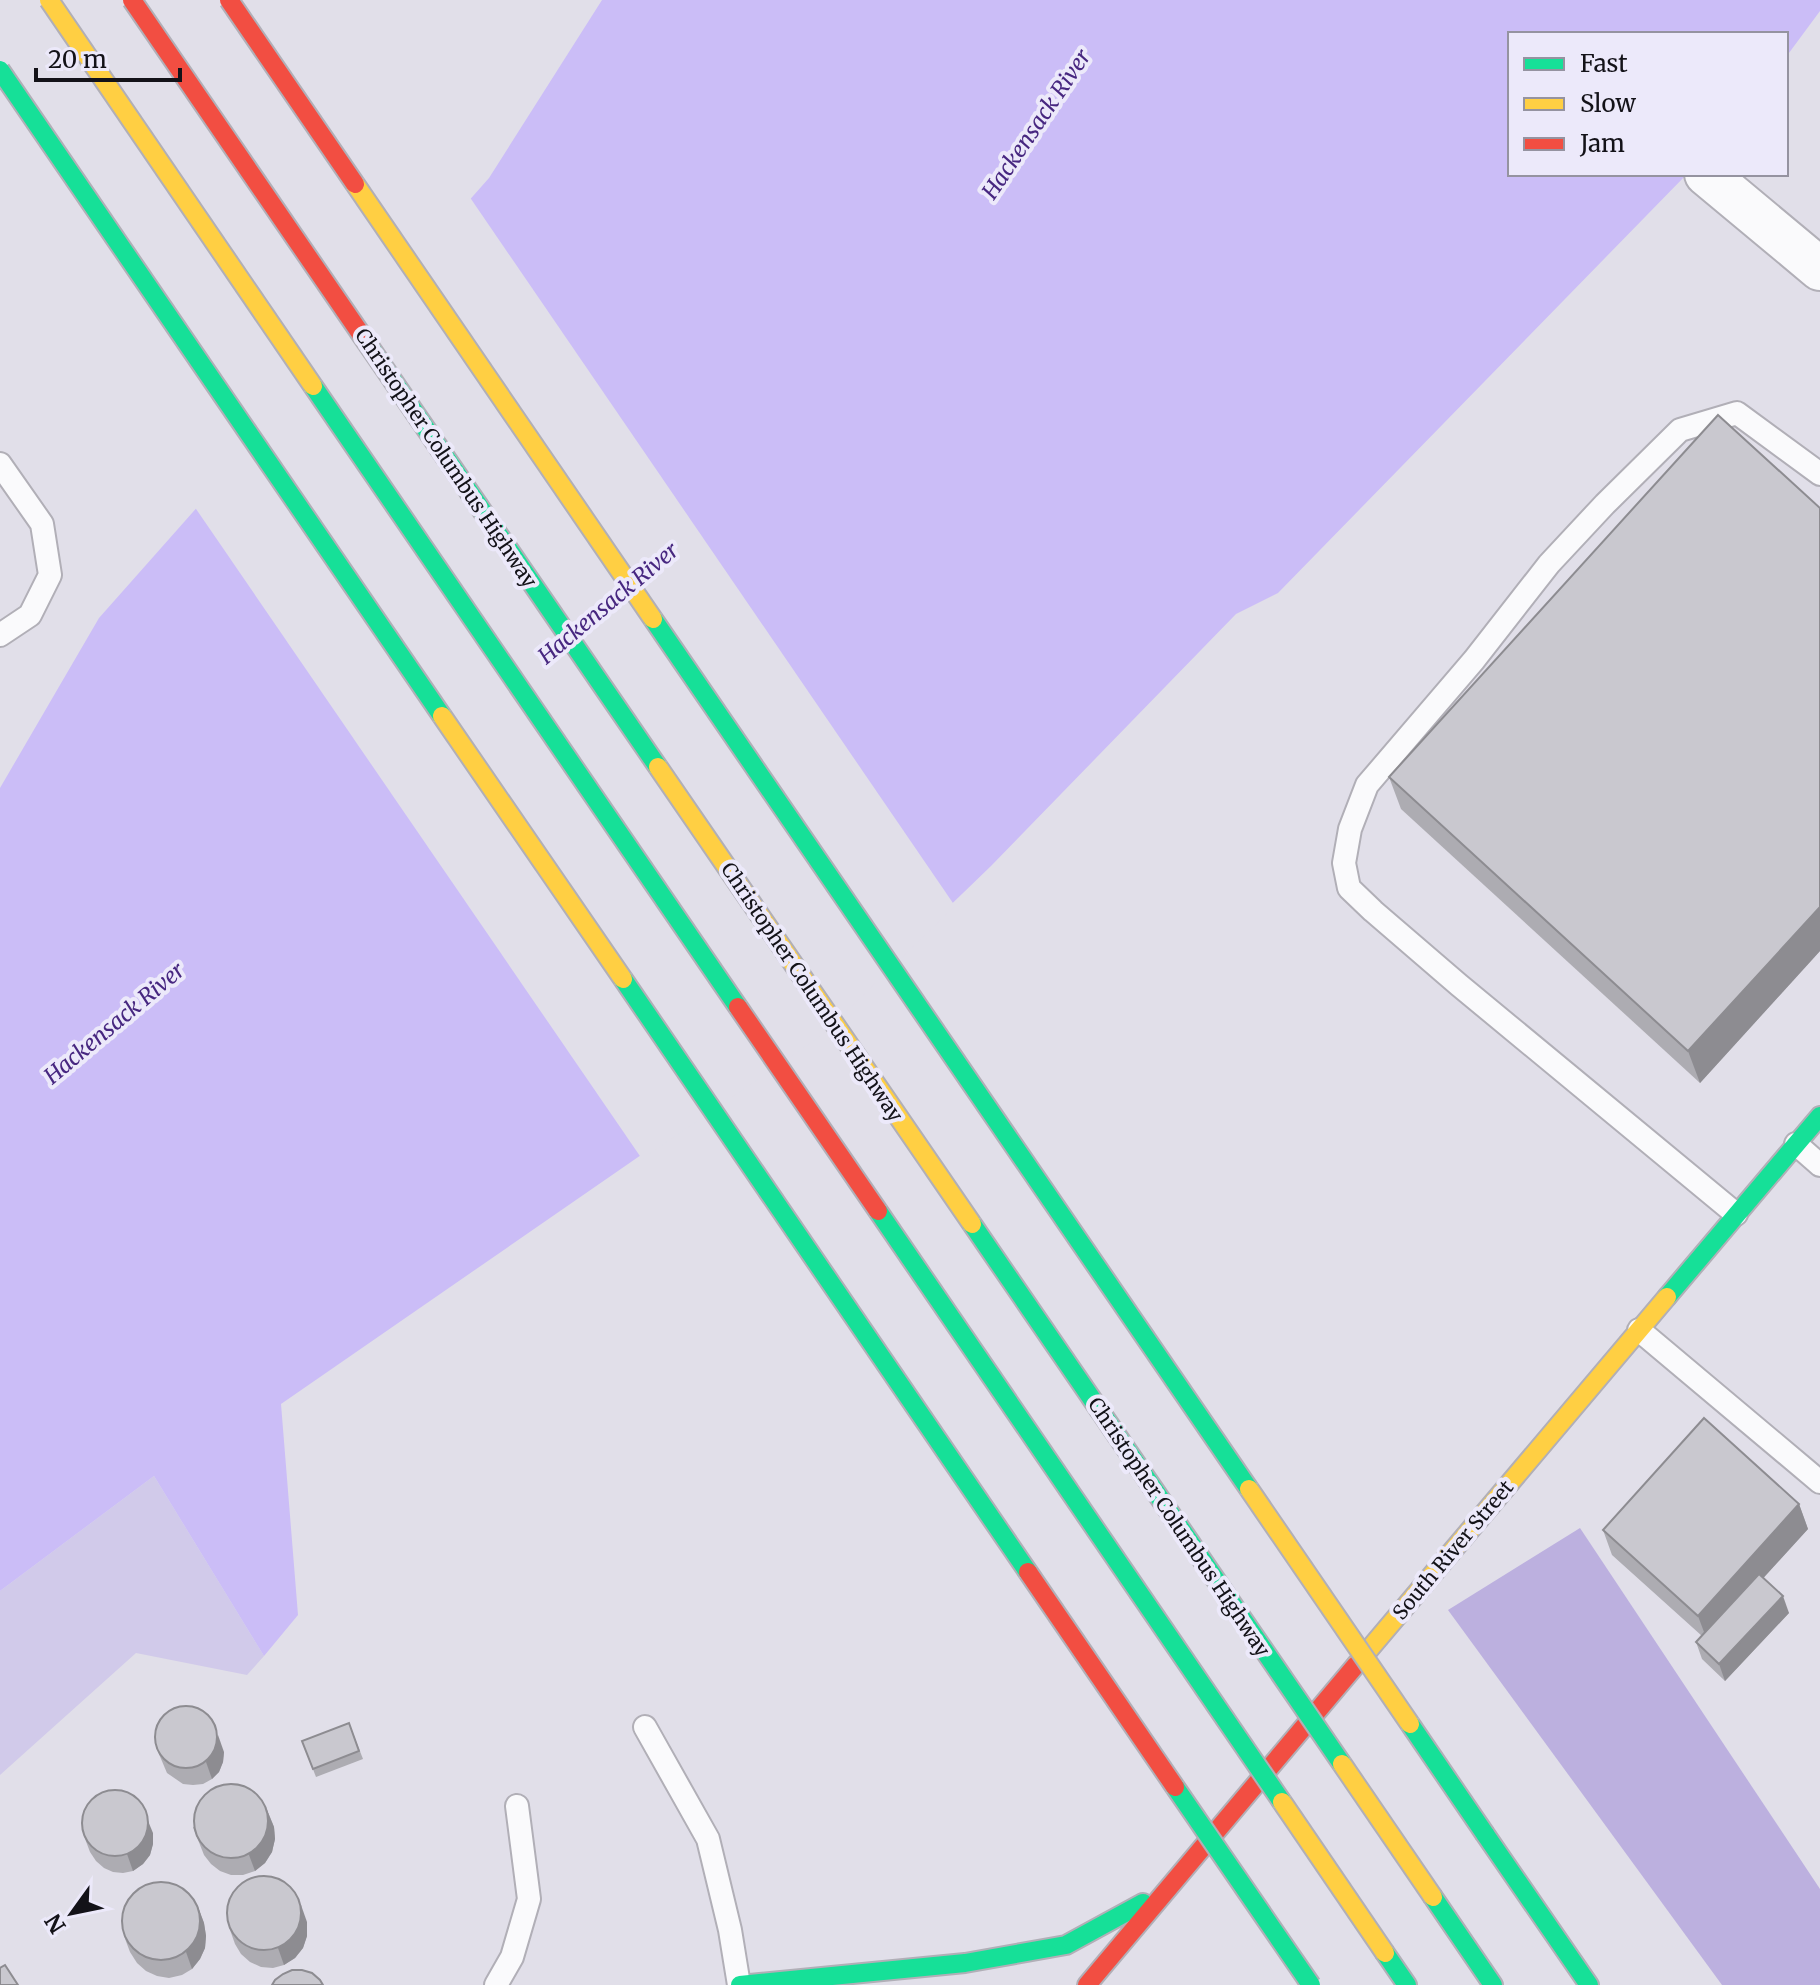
<svg xmlns="http://www.w3.org/2000/svg" width="1820" height="1985" font-family="Merriweather,serif">
	<style>
		.green { fill: #d1caea }
		.forest { fill: #bcb0df }
		.water { fill: #cbbdf7 }
		.pier { fill: #e1dfe9 }
		.lines { fill: none; stroke-linecap: round; stroke-linejoin: round }
		.lane-casing { stroke: #b1afb7; stroke-width: 26 }
		.street-casing { stroke: #b1afb7; stroke-width: 46 }
		.fast-casing { stroke: #b1afb7; stroke-width: 22 }
		.slow-casing { stroke: #b1afb7; stroke-width: 22 }
		.jam-casing { stroke: #b1afb7; stroke-width: 22 }
		.lane { stroke: #fafafc; stroke-width: 22 }
		.street { stroke: #fafafc; stroke-width: 42 }
		.fast { stroke: #16e098; stroke-width: 18 }
		.slow { stroke: #ffcf43; stroke-width: 18 }
		.jam { stroke: #f24e42; stroke-width: 18 }
		.fast-bridge-casing { stroke: #b1afb7; stroke-width: 22; stroke-linecap: butt }
		.slow-bridge-casing { stroke: #b1afb7; stroke-width: 22; stroke-linecap: butt }
		.jam-bridge-casing { stroke: #b1afb7; stroke-width: 22; stroke-linecap: butt }
		.fast-bridge { stroke: #16e098; stroke-width: 18 }
		.slow-bridge { stroke: #ffcf43; stroke-width: 18 }
		.jam-bridge { stroke: #f24e42; stroke-width: 18 }
		.wall { fill: #adacb2 }
		.shaded-wall { fill: #8d8c91 }
		.building { fill: #c9c8cf; stroke: #8d8c91; stroke-width: 2 }
		.labels { text-anchor: middle; stroke-width: 8; stroke-linejoin: round; paint-order: stroke }
		.street-label { font-size: 20px; fill: #131218; stroke: #ece9fa }
		.water-label { font-size: 22px; font-style: italic; fill: #472780; stroke: #ece9fa }
	</style>
	<rect width="100%" height="100%" fill="#e1dfe9"/>
	<polygon class="green" points="154,1476 264,1656 247,1675 136,1653 0,1775 0,1591"/>
	<polygon class="forest" points="1580,1528 1820,1889 1820,1985 1722,1985 1448,1610"/>
	<polygon class="water" points="602,0 1820,0 1820,11 1786,57 1786,34 1510,34 1510,174 1687,174 1278,593 1236,614 991,866 819,1032 281,1404 298,1615 264,1656 154,1476 0,1591 0,788 99,618 489,178"/>
	<polygon class="pier" points="469,196 955,906 822,1035 642,1159 194,506"/>
	<g class="lines">
		<defs>
			<g id="lane">
				<polyline points="0,464 42,524 50,575 30,615 0,635"/>
				<polyline points="1796,1144 1820,1165"/>
				<polyline points="1736,1214 1459,985 1373,911 1349,888 1344,863 1350,829 1367,785 1474,660 1549,564 1605,504 1680,430 1737,413 1820,474"/>
				<polyline points="1639,1330 1820,1482"/>
				<polyline points="645,1727 708,1839 730,1930 739,1985"/>
				<polyline points="496,1985 512,1957 529,1899 517,1806"/>
			</g>
			<polyline id="street" points="1706,174 1820,269"/>
			<g id="fast">
				<polyline points="1667,1297 1820,1116"/>
				<polyline points="1485,1834 1589,1985"/>
				<polyline points="1433,1897 1493,1985"/>
				<polyline points="1385,1953 1407,1985"/>
				<polyline points="740,1985 965,1963 1066,1945 1143,1903"/>
			</g>
			<polyline id="slow" points="1356,1665 1667,1297"/>
			<polyline id="jam" points="1087,1985 1356,1665"/>
		</defs>
		<use href="#lane" class="lane-casing"/>
		<use href="#street" class="street-casing"/>
		<use href="#fast" class="fast-casing"/>
		<use href="#slow" class="slow-casing"/>
		<use href="#jam" class="jam-casing"/>
		<use href="#lane" class="lane"/>
		<use href="#street" class="street"/>
		<use href="#fast" class="fast"/>
		<use href="#slow" class="slow"/>
		<use href="#jam" class="jam"/>
		<defs>
			<g id="fast-bridge">
				<polyline points="0,70 442,716"/>
				<polyline points="367,343 658,767"/>
				<polyline points="313,386 738,1007"/>
				<polyline points="653,619 1249,1489"/>
				<polyline points="623,979 1028,1572"/>
				<polyline points="878,1211 1282,1802"/>
				<polyline points="972,1224 1342,1764"/>
				<polyline points="1410,1724 1485,1834"/>
				<polyline points="1175,1787 1311,1985"/>
			</g>
			<g id="slow-bridge">
				<polyline points="49,0 313,386"/>
				<polyline points="355,184 653,619"/>
				<polyline points="442,716 623,979"/>
				<polyline points="658,767 972,1224"/>
				<polyline points="1249,1489 1410,1724"/>
				<polyline points="1342,1764 1433,1897"/>
				<polyline points="1282,1802 1385,1953"/>
			</g>
			<g id="jam-bridge">
				<polyline points="132,0 367,343"/>
				<polyline points="229,0 355,184"/>
				<polyline points="738,1007 878,1211"/>
				<polyline points="1028,1572 1175,1787"/>
			</g>
		</defs>
		<use href="#fast-bridge" class="fast-bridge-casing"/>
		<use href="#slow-bridge" class="slow-bridge-casing"/>
		<use href="#jam-bridge" class="jam-bridge-casing"/>
		<use href="#fast-bridge" class="fast-bridge"/>
		<use href="#slow-bridge" class="slow-bridge"/>
		<use href="#jam-bridge" class="jam-bridge"/>
	</g>
	<g class="wall">
		<polygon points="1820,508 1820,951 1700,1083 1401,809 1389,777"/>
		<polygon points="1799,1504 1808,1529 1763,1578 1789,1613 1725,1681 1702,1659 1696,1642 1702,1636 1612,1555 1603,1530"/>
		<polygon points="349,1723 363,1759 316,1777 302,1741"/>
		<polygon points="156,1747 224,1752 223,1762 219,1772 212,1779 203,1784 193,1785 183,1784 167,1773"/>
		<polygon points="267,1810 274,1827 275,1839 272,1852 265,1863 255,1871 243,1875 231,1875 220,1871 211,1864 204,1855 193,1827"/>
		<polygon points="153,1833 153,1844 150,1855 143,1864 133,1871 123,1873 113,1872 104,1868 96,1861 90,1852 84,1836"/>
		<polygon points="198,1907 204,1923 206,1936 205,1948 200,1959 192,1969 182,1975 169,1978 157,1976 146,1971 137,1963 130,1952 124,1936"/>
		<polygon points="307,1922 307,1936 303,1948 295,1958 284,1965 273,1968 261,1967 250,1962 241,1954 235,1944 229,1927"/>
	</g>
	<g class="shaded-wall">
		<polygon points="1820,907 1820,951 1700,1083 1688,1051"/>
		<polygon points="1799,1504 1808,1529 1707,1640 1698,1616"/>
		<polygon points="1783,1596 1789,1613 1725,1681 1719,1664"/>
		<polygon points="218,1735 224,1752 223,1762 219,1772 212,1779 206,1762"/>
		<polygon points="267,1810 274,1827 275,1839 272,1852 265,1863 255,1871 249,1855"/>
		<polygon points="146,1816 153,1833 153,1844 150,1855 143,1864 133,1871 127,1854"/>
		<polygon points="301,1905 307,1922 307,1936 303,1948 295,1958 284,1965 278,1948"/>
		<polygon points="198,1907 204,1923 206,1936 205,1948 200,1959 192,1969 186,1952"/>
	</g>
	<g class="building">
		<polygon points="1718,415 1820,508 1820,907 1688,1051 1389,777"/>
		<polygon points="1704,1418 1799,1504 1698,1616 1603,1530"/>
		<polygon points="1759,1574 1783,1596 1719,1664 1696,1642"/>
		<circle cx="186" cy="1737" r="31"/>
		<polygon points="349,1723 359,1751 313,1769 302,1741"/>
		<circle cx="231" cy="1821" r="37"/>
		<circle cx="115" cy="1823" r="33"/>
		<circle cx="264" cy="1913" r="37"/>
		<circle cx="161" cy="1921" r="39"/>
		<polygon points="5,1965 18,1985 0,1985 0,1968"/>
		<polygon points="292,1970 302,1970 312,1973 320,1980 323,1985 272,1985 275,1980 283,1974"/>
	</g>
	<g class="labels">
		<g class="street-label">
			<text transform="translate(446 458) rotate(56)" y="7">Christopher Columbus Highway</text>
			<text transform="translate(812 992) rotate(56)" y="7">Christopher Columbus Highway</text>
			<text transform="translate(1179 1527) rotate(56)" y="7">Christopher Columbus Highway</text>
			<text transform="translate(1453 1550) rotate(-50)" y="7">South River Street</text>
		</g>
		<g class="water-label">
			<text transform="translate(1036 124) rotate(-56)" y="8">Hackensack River</text>
			<text transform="translate(608 603) rotate(-40)" y="8">Hackensack River</text>
			<text transform="translate(114 1023) rotate(-40)" y="8">Hackensack River</text>
		</g>
	</g>
	<rect x="1508" y="32" width="280" height="144" fill="#ece9fa" stroke="#9593a0" stroke-width="2"/>
	<rect x="1524" y="58" width="40" height="12" fill="#16e098" stroke="#9593a0" stroke-width="2"/>
	<text x="1580" y="72" font-size="24" fill="#131218">Fast</text>
	<rect x="1524" y="98" width="40" height="12" fill="#ffcf43" stroke="#9593a0" stroke-width="2"/>
	<text x="1580" y="112" font-size="24" fill="#131218">Slow</text>
	<rect x="1524" y="138" width="40" height="12" fill="#f24e42" stroke="#9593a0" stroke-width="2"/>
	<text x="1580" y="152" font-size="24" fill="#131218">Jam</text>
	<g transform="translate(72 1913) rotate(237)" stroke="#ece9fa" stroke-width="6" paint-order="stroke">
	<path d="M0-6L14 30L0 20L-14 30Z" fill="#131218"/>
	<text y="-12" font-size="22" font-weight="bold" text-anchor="middle" fill="#131218">N</text>
	</g>
	<path d="M36 68v12h144v-12" fill="none" stroke="#131218" stroke-width="4"/>
	<text x="48" y="68" font-size="24" fill="#131218" stroke="#ece9fa" stroke-width="6" paint-order="stroke">20 m</text>
</svg>
